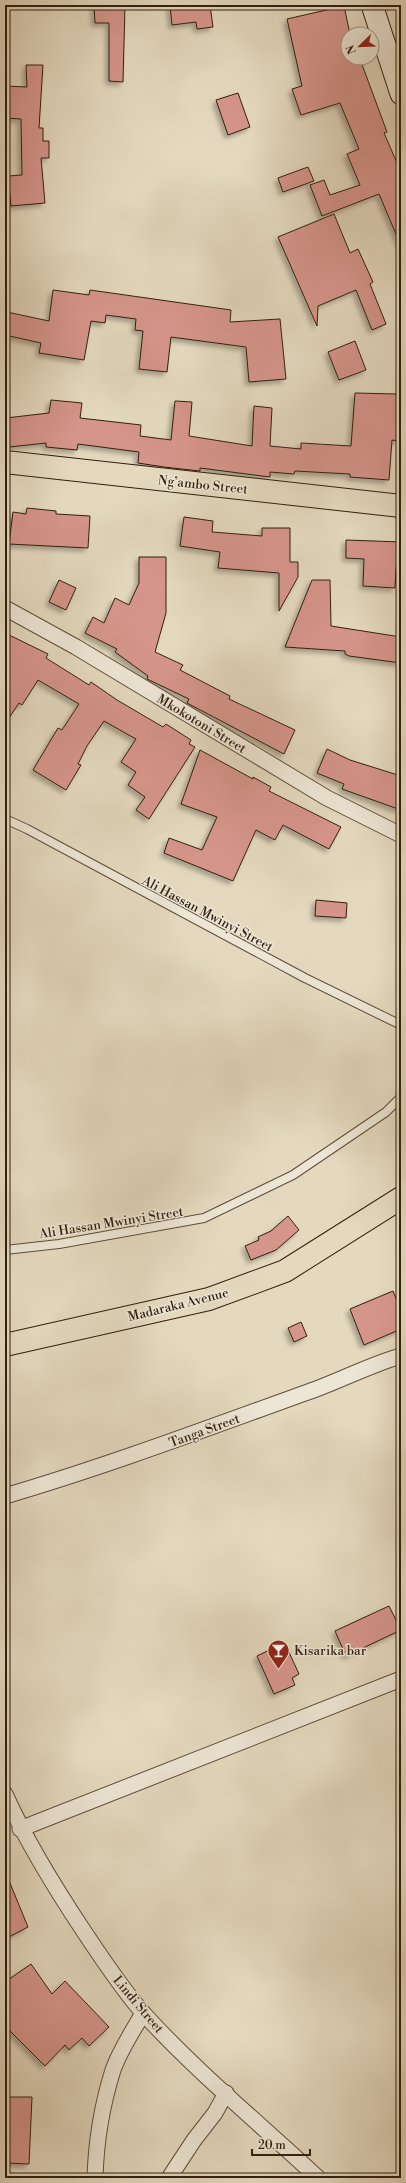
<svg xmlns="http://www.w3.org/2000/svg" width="406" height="2183" font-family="'Libre Bodoni',serif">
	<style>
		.building { fill: #d6958b; stroke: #311f0f; filter: url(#shadow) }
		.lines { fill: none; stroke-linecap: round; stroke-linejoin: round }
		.service-casing { stroke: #5e4e3b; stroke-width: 10 }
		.minor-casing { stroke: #5e4e3b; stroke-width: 17 }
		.secondary-casing { stroke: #311f0f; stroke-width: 23 }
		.primary-casing { stroke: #311f0f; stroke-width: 24 }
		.trunk-casing { stroke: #311f0f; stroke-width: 24 }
		.service { stroke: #ede6d5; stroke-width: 8 }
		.minor { stroke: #ede6d5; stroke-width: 15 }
		.secondary { stroke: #ede6d5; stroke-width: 21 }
		.primary { stroke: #e4d9bf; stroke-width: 22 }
		.trunk { stroke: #e4d9bf; stroke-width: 22 }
		.labels { text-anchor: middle; stroke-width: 3; stroke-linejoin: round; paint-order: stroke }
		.street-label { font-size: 13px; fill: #311f0f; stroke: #ede6d5 }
		.poi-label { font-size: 13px; fill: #311f0f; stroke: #ede6d5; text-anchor: start }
	</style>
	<defs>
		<filter id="shadow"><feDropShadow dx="-3.5" dy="3.5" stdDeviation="2" flood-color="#0004"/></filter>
	</defs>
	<rect width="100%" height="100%" fill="#e4d9bf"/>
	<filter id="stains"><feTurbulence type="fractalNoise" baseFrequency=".005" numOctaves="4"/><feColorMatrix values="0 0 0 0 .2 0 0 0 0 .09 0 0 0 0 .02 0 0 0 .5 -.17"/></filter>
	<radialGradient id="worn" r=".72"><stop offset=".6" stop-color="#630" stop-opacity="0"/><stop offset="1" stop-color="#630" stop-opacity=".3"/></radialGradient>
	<g class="building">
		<polygon points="94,5 125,5 123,82 109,81 109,23 95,23"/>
		<polygon points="170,5 210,5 213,27 197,29 196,22 172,25"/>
		<polygon points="344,6 350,34 348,34 348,58 360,59 387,132 384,133 401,172 401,246 379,194 322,216 310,185 324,180 330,195 360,185 347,154 359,149 340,103 301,115 292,89 302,86 287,19"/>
		<polygon points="26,65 43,65 39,128 43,128 43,141 49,141 49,158 41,158 45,203 11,206 8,176 22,175 21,119 5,118 5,86 27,87"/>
		<polygon points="238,93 250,127 228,135 216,100"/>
		<polygon points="308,167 314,181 283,192 278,178"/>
		<polygon points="334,214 350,253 358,249 373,282 370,284 386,324 372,330 356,290 318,306 317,326 278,237"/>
		<polygon points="53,290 89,295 90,290 231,310 230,322 280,319 286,379 249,382 246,347 171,337 167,372 139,369 143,331 135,330 136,319 106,315 105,323 91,321 84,360 39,353 41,343 5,335 7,312 49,321"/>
		<polygon points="355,341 366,370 339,380 328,352"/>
		<polygon points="355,393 398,394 399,441 392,440 389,480 350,477 350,474 295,471 294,474 270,472 270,477 200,468 200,471 164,467 138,463 139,452 78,444 77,450 46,447 46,443 9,447 6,418 49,413 51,400 82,403 80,418 141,425 140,436 171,440 175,401 192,402 189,436 252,446 254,406 272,408 270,446 301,449 301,443 351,446"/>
		<polygon points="27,508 56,511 56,514 90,516 88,548 9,544 13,512 26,514"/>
		<polygon points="184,517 213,521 212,532 262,536 262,528 290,528 290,562 298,562 298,577 279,611 279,573 218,568 220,552 180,546"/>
		<polygon points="346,540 401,542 401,567 396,567 395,588 363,586 364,559 346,558"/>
		<polygon points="139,557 166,557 166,613 155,652 183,665 180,670 230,696 229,699 295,730 284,754 187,703 189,699 147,679 148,676 115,652 117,649 85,633 93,617 104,623 115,598 129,605 139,583"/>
		<polygon points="59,580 76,588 66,610 49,602"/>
		<polygon points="312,580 330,580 331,626 401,637 401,663 349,656 345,654 345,651 285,647"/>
		<polygon points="5,633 48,654 46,658 89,685 91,682 117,700 163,727 166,724 191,740 189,744 195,747 149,819 136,810 145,797 128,785 136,772 121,762 136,739 104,721 87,746 78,764 81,765 66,790 33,770 58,728 62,730 79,704 38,680 22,705 19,703 5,724"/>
		<polygon points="327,749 350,760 401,776 401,810 342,789 344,784 317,773"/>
		<polygon points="200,750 253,779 253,777 271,787 269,791 341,827 329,849 283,825 275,840 256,830 233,881 164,853 169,838 202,850 217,817 181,804"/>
		<polygon points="316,900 347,903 346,918 315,916"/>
		<polygon points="288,1216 299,1230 276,1250 251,1260 245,1246 259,1240 258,1237 271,1231"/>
		<polygon points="393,1291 401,1311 401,1329 364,1345 350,1309"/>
		<polygon points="301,1322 307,1336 294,1342 288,1328"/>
		<polygon points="389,1606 401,1630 346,1656 335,1631"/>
		<polygon points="278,1646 281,1653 288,1650 299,1674 292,1678 295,1685 274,1694 257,1656"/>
		<polygon points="5,1871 28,1927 5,1939"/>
		<polygon points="31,1964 52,1994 65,1981 109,2027 89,2046 82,2038 69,2050 65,2045 45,2066 5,2026 5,1982"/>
		<polygon points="7,2097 32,2097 29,2164 7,2163 9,2123 6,2123"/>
	</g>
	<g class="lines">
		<defs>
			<g id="service">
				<polyline points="5,819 27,829 305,978 401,1025"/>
				<polyline points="5,1250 59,1244 204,1218 293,1175 386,1112 401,1097"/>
			</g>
			<g id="minor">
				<polyline points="5,608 76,647 327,798 401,835"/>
				<path d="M 5,1496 C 107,1466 208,1428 308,1392 C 340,1381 369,1365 401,1356"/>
				<path d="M 5,1794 C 27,1843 55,1888 85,1933 C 103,1960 122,1989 144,2014 C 197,2072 260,2124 318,2178"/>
				<polyline points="20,1829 401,1679"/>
				<path d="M 95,2178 C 96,2141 102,2105 113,2070 C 120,2050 133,2031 143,2013"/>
				<polyline points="169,2178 194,2140 215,2113 226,2093"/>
			</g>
			<polyline id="secondary" points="372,5 401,94"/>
			<polyline id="primary" points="5,1345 209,1299 285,1271 401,1198"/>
			<polyline id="trunk" points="5,462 401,506"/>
		</defs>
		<use href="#service" class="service-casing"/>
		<use href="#minor" class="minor-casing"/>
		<use href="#secondary" class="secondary-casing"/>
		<use href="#primary" class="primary-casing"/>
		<use href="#trunk" class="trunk-casing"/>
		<use href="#service" class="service"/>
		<use href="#minor" class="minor"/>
		<use href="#secondary" class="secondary"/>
		<use href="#primary" class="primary"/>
		<use href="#trunk" class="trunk"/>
	</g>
	<defs>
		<symbol id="bar-pin" viewBox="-11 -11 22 30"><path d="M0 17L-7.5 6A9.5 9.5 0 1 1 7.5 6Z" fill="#8f2418" stroke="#ede6d5"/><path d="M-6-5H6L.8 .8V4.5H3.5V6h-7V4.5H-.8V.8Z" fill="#fff"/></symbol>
	</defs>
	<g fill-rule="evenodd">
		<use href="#bar-pin" x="266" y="1638" width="25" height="34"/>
	</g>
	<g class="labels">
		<g class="street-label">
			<text transform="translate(203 484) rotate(6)" y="5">Ng’ambo Street</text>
			<text transform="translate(202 723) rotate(31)" y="5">Mkokotoni Street</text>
			<text transform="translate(208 913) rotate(28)" y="5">Ali Hassan Mwinyi Street</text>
			<text transform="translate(111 1222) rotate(-9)" y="5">Ali Hassan Mwinyi Street</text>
			<text transform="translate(178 1304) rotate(-14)" y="5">Madaraka Avenue</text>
			<text transform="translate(204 1430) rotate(-20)" y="5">Tanga Street</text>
			<text transform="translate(139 2004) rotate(50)" y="5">Lindi Street</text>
		</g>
		<g class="poi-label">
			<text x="294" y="1655">Kisarika bar</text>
		</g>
	</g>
	<rect width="406" height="2183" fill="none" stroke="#e4d9bf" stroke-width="20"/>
	<rect x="6" y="6" width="394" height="2171" fill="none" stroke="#311f0f" stroke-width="2"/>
	<rect x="10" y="10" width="386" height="2163" fill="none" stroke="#311f0f"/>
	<g transform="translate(360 46) rotate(247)"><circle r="19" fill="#ede6d5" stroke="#a29686"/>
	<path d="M0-3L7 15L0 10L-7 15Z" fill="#8f2418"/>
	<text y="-6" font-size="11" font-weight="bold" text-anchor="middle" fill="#311f0f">N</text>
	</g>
	<path d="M252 2149v6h58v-6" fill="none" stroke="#311f0f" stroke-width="2"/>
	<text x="258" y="2149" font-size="12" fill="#311f0f" stroke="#ede6d5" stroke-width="3" paint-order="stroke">20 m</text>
	<rect width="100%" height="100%" filter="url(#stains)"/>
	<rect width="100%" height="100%" fill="url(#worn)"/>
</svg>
